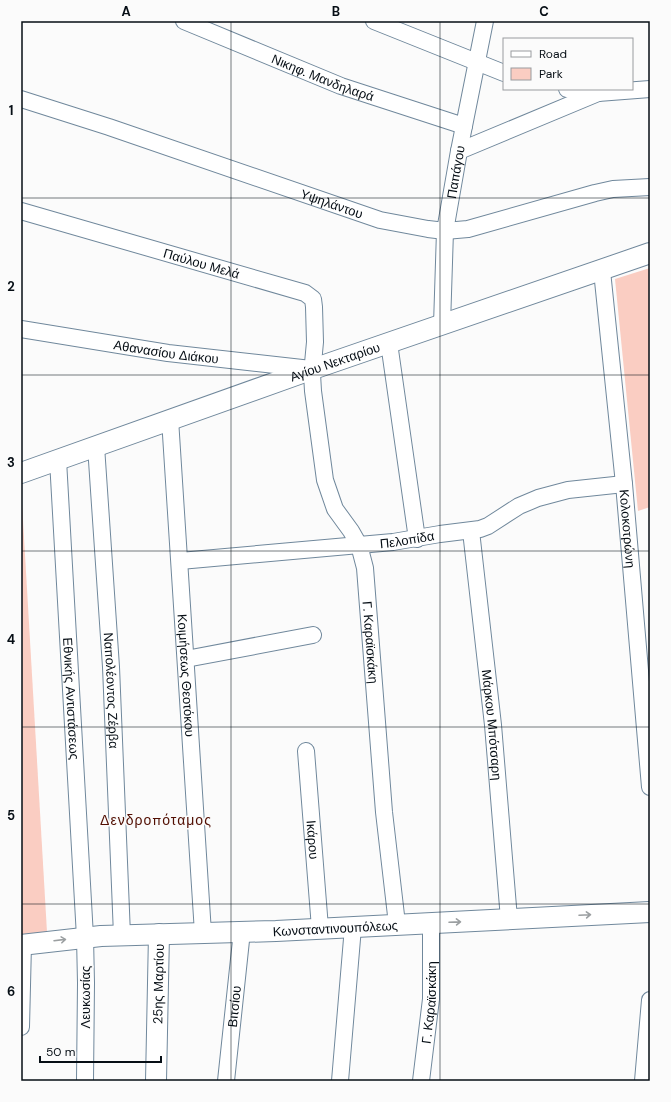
<svg xmlns="http://www.w3.org/2000/svg" width="671" height="1102" font-family="'DM Sans',sans-serif">
	<style>
		.green { fill: #facdc2 }
		.lines { fill: none; stroke-linecap: round; stroke-linejoin: round }
		.minor-casing { stroke: #70889c; stroke-width: 18 }
		.tertiary-casing { stroke: #70889c; stroke-width: 22 }
		.minor { stroke: #fff; stroke-width: 16 }
		.tertiary { stroke: #fff; stroke-width: 20 }
		.oneway { stroke: #9b9fa1 }
		.grid { fill: none; stroke: #060e15; stroke-width: 1; stroke-opacity: 0.55 }
		.labels { text-anchor: middle; stroke-width: 3; stroke-linejoin: round; paint-order: stroke }
		.street-label { font-size: 13px; fill: #060e15; stroke: #fbfbfb }
		.neighbourhood-label { font-size: 14px; letter-spacing: 1px; fill: #520f03; stroke: #fbfbfb }
		.neatline { fill: none; stroke: #060e15; stroke-width: 1.5 }
		.grid-label { font-size: 13px; text-anchor: middle; font-weight: bold; fill: #060e15 }
	</style>
	<rect width="100%" height="100%" fill="#fbfbfb"/>
	<g class="green">
		<polygon points="650,268 650,507 638,511 615,279"/>
		<polygon points="21,486 47,932 21,935"/>
	</g>
	<g class="lines">
		<defs>
			<g id="minor">
				<path id="s1" d="M 184,21 L 341,86 L 464,126"/>
				<polyline points="374,21 504,73"/>
				<polyline points="567,89 598,93 650,89"/>
				<path id="s2" d="M 21,99 L 109,127 L 380,220 L 428,229 L 445,231 L 468,229 L 595,193 L 613,189 L 650,187"/>
				<polyline points="459,151 598,93"/>
				<path id="s3" d="M 21,211 L 305,293 L 313,299 L 314,307 L 315,342 L 312,374 L 313,391 L 325,480 L 335,509 L 351,531 L 359,545 L 365,568 L 384,812 L 397,924"/>
				<path id="s4" d="M 602,271 L 624,484 L 650,787"/>
				<path id="s5" d="M 442,325 L 445,231 L 459,151 L 485,21"/>
				<path id="s6" d="M 21,329 L 168,353 L 311,369"/>
				<polyline points="389,343 417,539"/>
				<path id="s7" d="M 170,419 L 203,933"/>
				<path id="s8" d="M 96,446 L 111,667 L 122,935"/>
				<path id="s9" d="M 58,460 L 85,937 L 86,983 L 85,1081"/>
				<path id="s10" d="M 471,531 L 493,725 L 509,919"/>
				<path id="s11" d="M 180,561 L 393,542 L 440,534 L 480,529 L 488,526 L 519,506 L 538,498 L 568,490 L 624,484"/>
				<polyline points="186,659 313,635"/>
				<path id="s12" d="M 306,751 L 320,928"/>
				<polyline points="21,1027 23,944"/>
				<path id="s13" d="M 226,1081 L 242,931"/>
				<polyline points="340,1081 353,927"/>
				<path id="s14" d="M 421,1081 L 431,999 L 431,923"/>
				<polyline points="643,1081 650,1000"/>
			</g>
			<g id="tertiary">
				<path id="s15" d="M 21,473 L 313,369 L 650,253"/>
				<path id="s16" d="M 21,945 L 101,936 L 276,931 L 650,912"/>
				<path id="s17" d="M 156,1081 L 159,934"/>
			</g>
		</defs>
		<use href="#minor" class="minor-casing"/>
		<use href="#tertiary" class="tertiary-casing"/>
		<use href="#minor" class="minor"/>
		<use href="#tertiary" class="tertiary"/>
	</g>
	<defs><path id="oneway-shaft" d="M-6 0H5M1.5-3L5.5 0L1.5 3" fill="none" stroke-width="1.6" stroke-linecap="round" stroke-linejoin="round"/></defs>
	<g class="oneway">
		<use href="#oneway-shaft" transform="translate(585 915) rotate(-3)"/>
		<use href="#oneway-shaft" transform="translate(455 922) rotate(-2)"/>
		<use href="#oneway-shaft" transform="translate(60 940) rotate(-7)"/>
	</g>
	<path class="grid" d="M 231,21 L 231,1081M 440,21 L 440,1081M 21,198 L 650,198M 21,375 L 650,375M 21,551 L 650,551M 21,727 L 650,727M 21,904 L 650,904"/>
	<g class="labels">
		<g class="street-label">
			<text dy="5" stroke="none"><textPath href="#s1" startOffset="150">Νικηφ. Μανδηλαρά</textPath></text>
			<text dy="5" stroke="none"><textPath href="#s5" startOffset="154">Παπάγου</textPath></text>
			<text dy="5" stroke="none"><textPath href="#s2" startOffset="328">Υψηλάντου</textPath></text>
			<text dy="5" stroke="none"><textPath href="#s3" startOffset="188">Παύλου Μελά</textPath></text>
			<text dy="5" stroke="none"><textPath href="#s6" startOffset="147">Αθανασίου Διάκου</textPath></text>
			<text dy="5" stroke="none"><textPath href="#s15" startOffset="333">Αγίου Νεκταρίου</textPath></text>
			<text dy="5" stroke="none"><textPath href="#s4" startOffset="259">Κολοκοτρώνη</textPath></text>
			<text dy="5" stroke="none"><textPath href="#s11" startOffset="228">Πελοπίδα</textPath></text>
			<text dy="5" stroke="none"><textPath href="#s3" startOffset="660">Γ. Καραϊσκάκη</textPath></text>
			<text dy="5" stroke="none"><textPath href="#s7" startOffset="257">Κοιμήσεως Θεοτόκου</textPath></text>
			<text dy="5" stroke="none"><textPath href="#s8" startOffset="245">Ναπολέοντος Ζέρβα</textPath></text>
			<text dy="5" stroke="none"><textPath href="#s9" startOffset="239">Εθνικής Αντιστάσεως</textPath></text>
			<text dy="5" stroke="none"><textPath href="#s10" startOffset="195">Μάρκου Μπότσαρη</textPath></text>
			<text dy="5" stroke="none"><textPath href="#s12" startOffset="89">Ικάρου</textPath></text>
			<text dy="5" stroke="none"><textPath href="#s16" startOffset="315">Κωνσταντινουπόλεως</textPath></text>
			<text dy="5" stroke="none"><textPath href="#s17" startOffset="97">25ης Μαρτίου</textPath></text>
			<text transform="translate(85 997) rotate(-90)" y="5">Λευκωσίας</text>
			<text dy="5" stroke="none"><textPath href="#s14" startOffset="79">Γ. Καραϊσκάκη</textPath></text>
			<text dy="5" stroke="none"><textPath href="#s13" startOffset="75">Βιτσίου</textPath></text>
		</g>
		<g class="neighbourhood-label">
			<text x="156" y="825">Δενδροπόταμος</text>
		</g>
	</g>
	<rect width="671" height="1102" fill="none" stroke="#fbfbfb" stroke-width="44"/>
	<rect x="503" y="38" width="130" height="52" fill="#fbfbfb" stroke="#999c9f"/>
	<rect x="511" y="51" width="20" height="6" fill="#ffffff" stroke="#999c9f"/>
	<text x="539" y="58" font-size="12" fill="#060e15">Road</text>
	<rect x="511" y="68" width="20" height="12" fill="#facdc2" stroke="#999c9f"/>
	<text x="539" y="78" font-size="12" fill="#060e15">Park</text>
	<path d="M40 1056v6h121v-6" fill="none" stroke="#060e15" stroke-width="2"/>
	<text x="46" y="1056" font-size="12" fill="#060e15" stroke="#fbfbfb" stroke-width="3" paint-order="stroke">50 m</text>
	<rect x="22" y="22" width="627" height="1058" class="neatline"/>
	<g class="grid-label">
		<text x="126" y="16">A</text>
		<text x="336" y="16">B</text>
		<text x="544" y="16">C</text>
		<text x="11" y="115">1</text>
		<text x="11" y="291">2</text>
		<text x="11" y="467">3</text>
		<text x="11" y="644">4</text>
		<text x="11" y="820">5</text>
		<text x="11" y="996">6</text>
	</g>
</svg>
